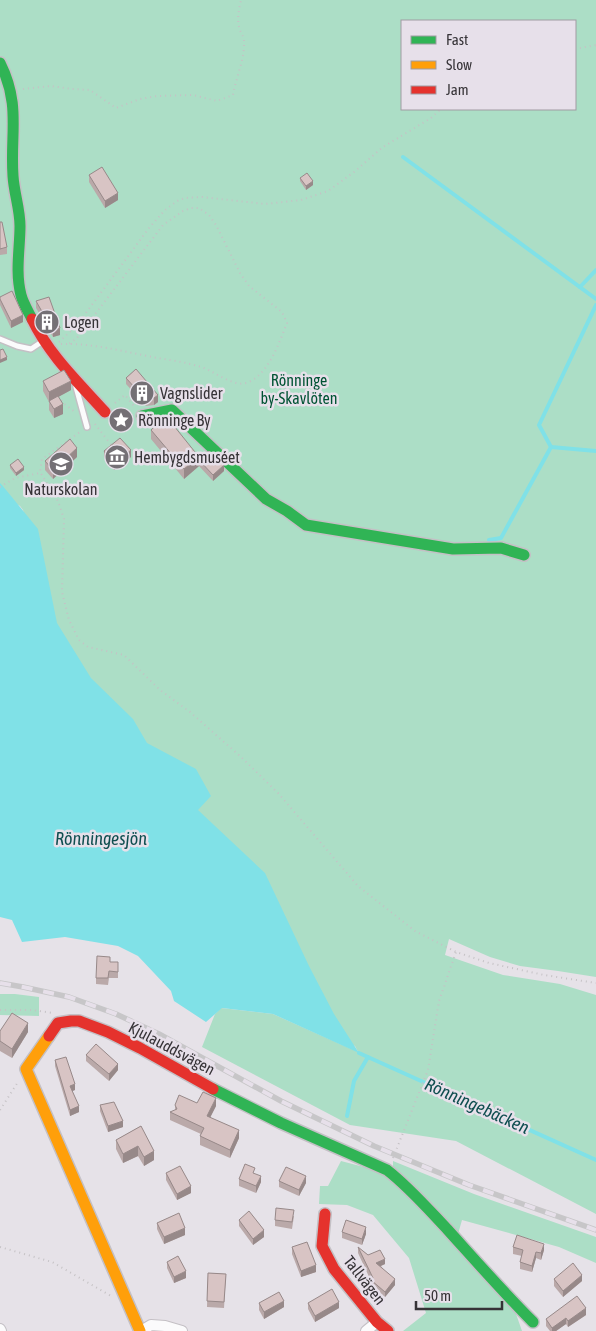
<svg xmlns="http://www.w3.org/2000/svg" width="596" height="1331" font-family="'Asap Condensed',sans-serif">
	<style>
		.green { fill: #acdec6; fill-rule: evenodd }
		.water { fill: #80e1e7 }
		.lines { fill: none; stroke-linecap: round; stroke-linejoin: round }
		.stream { stroke: #80e1e7; stroke-width: 4 }
		.lane-casing { stroke: #c4c0c5; stroke-width: 8 }
		.street-casing { stroke: #c4c0c5; stroke-width: 12 }
		.fast-casing { stroke: #c4c0c5; stroke-width: 14 }
		.slow-casing { stroke: #c4c0c5; stroke-width: 14 }
		.jam-casing { stroke: #c4c0c5; stroke-width: 14 }
		.path { stroke: #c5c2c5; stroke-width: 2; stroke-dasharray: 1 4; stroke-linecap: butt }
		.lane { stroke: #fbfbfc; stroke-width: 5 }
		.street { stroke: #fbfbfc; stroke-width: 10 }
		.fast { stroke: #30b455; stroke-width: 11 }
		.slow { stroke: #ff9f0a; stroke-width: 11 }
		.jam { stroke: #e5322d; stroke-width: 11 }
		.rail-casing { stroke: #c7c6c8; stroke-width: 5.5 }
		.rail { stroke: #e7e0ea; stroke-width: 4; stroke-dasharray: 11; stroke-linecap: butt }
		.wall { fill: #baa9a9 }
		.shaded-wall { fill: #978989 }
		.building { fill: #d8c4c4; stroke: #978989 }
		.labels { text-anchor: middle; stroke-width: 5; stroke-linejoin: round; paint-order: stroke }
		.poi-label { font-size: 16px; fill: #363337; stroke: #e7e0ea; text-anchor: start }
		.park-label { font-size: 16px; fill: #005334; stroke: #e7e0ea }
		.street-label { font-size: 16px; fill: #363337; stroke: #e7e0ea }
		.water-label { font-size: 18px; font-style: italic; fill: #0f4e50; stroke: #e7e0ea }
	</style>
	<rect width="100%" height="100%" fill="#e6e2e8"/>
	<g class="green">
		<path d="M 0,0 L 596,0 L 596,977 L 558,971 L 520,966 L 490,957 L 449,939 L 445,955 L 503,975 L 560,984 L 596,995 L 596,1214 L 456,1141 L 350,1125 L 202,1047 L 215,1014 L 221,1008 L 273,1014 L 358,1052 L 355,1046 L 335,1037 L 150,749 L 61,643 L 23,510 L 20,506 L 0,494 ZM 402,21 L 575,21 L 575,109 L 402,109 Z"/>
		<polygon points="0,994 15,994 39,997 39,1016 0,1015"/>
		<polygon points="341,1161 379,1171 391,1177 515,1311 522,1331 403,1331 426,1313 409,1258 373,1215 347,1205 319,1204 320,1186 328,1186"/>
		<polygon points="393,1161 474,1194 596,1237 596,1263 559,1247 462,1220 458,1234 393,1170"/>
	</g>
	<polygon class="water" points="0,483 2,485 38,529 57,623 91,678 133,719 147,743 196,769 211,796 198,810 265,873 309,966 334,1014 359,1053 273,1014 222,1008 206,1022 174,1001 171,991 138,956 118,946 65,937 22,942 12,920 0,917"/>
	<g class="lines">
		<g class="stream">
			<polyline points="403,157 596,299"/>
			<polyline points="580,287 596,270"/>
			<polyline points="551,447 539,425 596,305"/>
			<polyline points="489,540 501,538 551,447 596,451"/>
			<polyline points="359,1053 596,1160"/>
			<polyline points="347,1116 354,1081 368,1057"/>
		</g>
		<defs>
			<g id="lane">
				<polyline points="0,339 17,346 31,349 43,341"/>
				<polyline points="76,387 87,427"/>
			</g>
			<g id="street">
				<polyline points="0,1329 1,1331"/>
				<polyline points="141,1331 151,1325 165,1326 182,1331"/>
				<polyline points="366,1331 377,1322"/>
			</g>
			<g id="fast">
				<path d="M 0,63 C 21,105 10,133 13,176 C 14,193 20,209 20,226 C 20,248 15,272 21,295 C 23,303 28,311 32,319"/>
				<polyline points="142,416 172,410 266,499 287,511 306,525 453,549 501,548 524,555"/>
				<path d="M 213,1089 L 281,1123 L 387,1170 C 409,1187 428,1209 447,1229 C 475,1260 503,1292 533,1322"/>
			</g>
			<polyline id="slow" points="49,1036 26,1069 140,1331"/>
			<g id="jam">
				<path d="M 32,319 C 49,355 79,383 105,412"/>
				<polyline points="49,1036 58,1023 71,1021 79,1021 108,1032 140,1048 213,1089"/>
				<polyline points="325,1214 322,1246 334,1269 377,1322 388,1331"/>
			</g>
		</defs>
		<use href="#lane" class="lane-casing"/>
		<use href="#street" class="street-casing"/>
		<use href="#fast" class="fast-casing"/>
		<use href="#slow" class="slow-casing"/>
		<use href="#jam" class="jam-casing"/>
		<g class="path">
			<polyline points="575,49 596,45"/>
			<path d="M 23,89 L 51,86 L 72,89 L 90,90 L 116,108 L 140,99 L 157,96 L 193,95 L 217,101 L 233,95 C 236,77 245,59 244,41 C 244,36 240,32 239,27 C 237,18 239,9 241,0"/>
			<polyline points="59,342 77,325 149,228 165,210 177,201 185,198 202,197 265,204 301,200 328,191 354,172 383,147 431,118 441,109"/>
			<path d="M 61,344 C 91,343 122,351 152,357 C 169,360 187,362 204,368 C 214,372 235,387 246,383 C 268,376 279,343 287,323 L 282,312 L 249,286 L 240,273 L 216,225 L 209,215 L 199,208 L 191,208 L 183,211 L 163,225 L 77,338 L 69,344"/>
			<polyline points="59,396 63,403 75,412"/>
			<polyline points="115,403 125,395 134,406"/>
			<polyline points="95,424 112,446"/>
			<polyline points="70,439 80,432"/>
			<polyline points="66,442 42,459 40,472 58,501 64,519 62,592 69,620 79,640 88,647 124,655 160,690 190,712 240,756 278,793 358,886 415,931 456,952 489,963 544,975 596,983"/>
			<polyline points="0,487 15,478 40,473"/>
			<polyline points="0,1010 32,1010 53,1013"/>
			<polyline points="0,1110 18,1082"/>
			<polyline points="393,1158 428,1070 439,1001 456,952"/>
			<polyline points="0,1247 52,1262 111,1296"/>
		</g>
		<use href="#lane" class="lane"/>
		<use href="#street" class="street"/>
		<use href="#fast" class="fast"/>
		<use href="#slow" class="slow"/>
		<use href="#jam" class="jam"/>
		<defs>
			<polyline id="rail" points="0,983 23,987 69,997 116,1014 159,1034 281,1101 374,1146 469,1185 596,1230"/>
		</defs>
		<use href="#rail" class="rail-casing"/>
		<use href="#rail" class="rail"/>
	</g>
	<g class="wall">
		<polygon points="89,175 118,200 105,208 89,182"/>
		<polygon points="300,178 313,185 306,190 300,181"/>
		<polygon points="0,222 7,247 7,254 0,255"/>
		<polygon points="0,297 23,322 11,328 0,305"/>
		<polygon points="36,301 60,335 53,337 36,308"/>
		<polygon points="136,369 158,402 154,405 146,406 126,384 126,378"/>
		<polygon points="43,381 71,390 58,397 63,414 54,418 49,410 49,401 49,402 43,391"/>
		<polygon points="151,430 199,460 224,471 213,481 199,466 184,479 151,439"/>
		<polygon points="104,451 131,457 114,470 104,457"/>
		<polygon points="77,457 53,479 45,470 45,461"/>
		<polygon points="10,465 24,470 16,476 10,468"/>
		<polygon points="110,962 118,962 118,978 109,978 108,985 96,984 96,978"/>
		<polygon points="0,1031 28,1032 12,1058 0,1051"/>
		<polygon points="86,1055 118,1070 109,1081 86,1061"/>
		<polygon points="55,1060 75,1090 72,1091 79,1112 70,1116 55,1066"/>
		<polygon points="197,1103 216,1106 210,1117 239,1138 230,1158 200,1145 200,1136 201,1134 170,1120 170,1112 175,1110 175,1105"/>
		<polygon points="100,1105 123,1127 108,1132 100,1111"/>
		<polygon points="141,1126 154,1160 144,1166 138,1156 123,1163 116,1149 116,1140"/>
		<polygon points="166,1173 191,1193 177,1200 166,1180"/>
		<polygon points="239,1179 261,1182 256,1193 239,1186"/>
		<polygon points="279,1181 306,1183 299,1196 279,1187"/>
		<polygon points="294,1216 292,1229 275,1226 275,1220"/>
		<polygon points="239,1220 264,1237 253,1245 239,1226"/>
		<polygon points="157,1223 185,1235 164,1244 157,1229"/>
		<polygon points="342,1232 366,1234 362,1245 342,1238"/>
		<polygon points="292,1247 316,1272 301,1277 292,1254"/>
		<polygon points="358,1247 368,1255 385,1264 381,1266 395,1285 385,1297 371,1286 371,1281 358,1253"/>
		<polygon points="513,1247 544,1250 541,1260 536,1258 532,1272 520,1269 520,1262 522,1256 513,1254"/>
		<polygon points="167,1262 186,1278 174,1283 167,1268"/>
		<polygon points="208,1273 226,1274 224,1308 207,1307"/>
		<polygon points="554,1279 582,1281 563,1297 554,1286"/>
		<polygon points="259,1303 284,1307 264,1319 259,1310"/>
		<polygon points="308,1303 339,1308 315,1322 308,1309"/>
		<polygon points="586,1315 568,1327 566,1324 556,1331 550,1331 546,1326 546,1319"/>
	</g>
	<g class="shaded-wall">
		<polygon points="313,181 313,185 306,190 306,186"/>
		<polygon points="118,193 118,200 105,208 105,201"/>
		<polygon points="23,315 23,322 11,328 11,321"/>
		<polygon points="60,328 60,335 53,337 53,331"/>
		<polygon points="7,357 7,360 0,363 0,360"/>
		<polygon points="71,381 71,390 49,402 49,392"/>
		<polygon points="158,395 158,402 154,405 154,398"/>
		<polygon points="63,404 63,414 54,418 54,409"/>
		<polygon points="77,448 77,457 53,479 53,470"/>
		<polygon points="131,450 131,457 114,470 114,464"/>
		<polygon points="199,457 199,466 184,479 184,469"/>
		<polygon points="224,465 224,471 213,481 213,475"/>
		<polygon points="24,467 24,470 16,476 16,473"/>
		<polygon points="28,1023 28,1032 12,1058 12,1049"/>
		<polygon points="118,1064 118,1070 109,1081 109,1074"/>
		<polygon points="75,1084 75,1090 70,1092 70,1086"/>
		<polygon points="216,1098 216,1106 207,1124 207,1116"/>
		<polygon points="79,1106 79,1112 70,1116 70,1110"/>
		<polygon points="123,1121 123,1127 108,1132 108,1126"/>
		<polygon points="239,1130 239,1138 230,1158 230,1150"/>
		<polygon points="138,1146 138,1156 123,1163 123,1154"/>
		<polygon points="154,1151 154,1160 144,1166 144,1157"/>
		<polygon points="261,1176 261,1182 256,1193 256,1186"/>
		<polygon points="306,1176 306,1183 299,1196 299,1190"/>
		<polygon points="191,1186 191,1193 177,1200 177,1194"/>
		<polygon points="366,1227 366,1234 362,1245 362,1239"/>
		<polygon points="185,1228 185,1235 164,1244 164,1237"/>
		<polygon points="264,1230 264,1237 253,1245 253,1239"/>
		<polygon points="544,1244 544,1250 541,1260 541,1253"/>
		<polygon points="536,1252 536,1258 532,1272 532,1266"/>
		<polygon points="385,1259 385,1264 376,1268 376,1263"/>
		<polygon points="316,1265 316,1272 301,1277 301,1271"/>
		<polygon points="186,1271 186,1278 174,1283 174,1277"/>
		<polygon points="582,1275 582,1281 563,1297 563,1291"/>
		<polygon points="395,1279 395,1285 385,1297 385,1292"/>
		<polygon points="284,1301 284,1307 264,1319 264,1312"/>
		<polygon points="339,1302 339,1308 315,1322 315,1316"/>
		<polygon points="586,1308 586,1315 568,1327 568,1321"/>
		<polygon points="566,1318 566,1324 556,1331 552,1331 552,1328"/>
	</g>
	<g class="building">
		<polygon points="102,167 118,193 105,201 89,175"/>
		<polygon points="307,173 313,181 306,186 300,178"/>
		<polygon points="0,222 2,222 7,247 0,249"/>
		<polygon points="12,291 23,315 11,321 0,299 0,297"/>
		<polygon points="49,297 60,328 53,331 36,301"/>
		<polygon points="3,349 7,357 0,360 0,350"/>
		<polygon points="136,369 158,395 154,398 146,400 126,378"/>
		<polygon points="64,370 71,381 49,392 43,381"/>
		<polygon points="58,396 63,404 54,409 49,401"/>
		<polygon points="166,416 199,457 184,469 151,430"/>
		<polygon points="120,438 131,450 114,464 104,451"/>
		<polygon points="70,439 77,448 53,470 45,461"/>
		<polygon points="209,451 224,465 213,475 199,460"/>
		<polygon points="18,459 24,467 16,473 10,465"/>
		<polygon points="97,956 110,957 110,962 118,962 118,972 109,971 108,978 96,978"/>
		<polygon points="12,1013 28,1023 12,1049 0,1041 0,1031"/>
		<polygon points="96,1044 118,1064 109,1074 86,1055"/>
		<polygon points="66,1057 75,1084 70,1086 79,1106 70,1110 55,1060"/>
		<polygon points="203,1092 216,1098 207,1116 239,1130 230,1150 200,1136 204,1128 170,1112 177,1109 175,1105 179,1095 197,1103"/>
		<polygon points="114,1102 123,1121 108,1126 100,1105"/>
		<polygon points="141,1126 154,1151 144,1157 138,1146 123,1154 116,1140"/>
		<polygon points="245,1164 255,1168 253,1173 261,1176 256,1186 239,1179"/>
		<polygon points="180,1166 191,1186 177,1194 166,1173"/>
		<polygon points="286,1167 306,1176 299,1190 279,1181"/>
		<polygon points="276,1208 294,1210 292,1222 275,1220"/>
		<polygon points="249,1211 264,1230 253,1239 239,1220"/>
		<polygon points="179,1213 185,1228 164,1237 157,1223"/>
		<polygon points="346,1220 366,1227 362,1239 342,1232"/>
		<polygon points="517,1235 544,1244 541,1253 536,1252 532,1266 520,1262 523,1250 513,1247"/>
		<polygon points="307,1242 316,1265 301,1271 292,1247"/>
		<polygon points="358,1247 368,1255 380,1250 385,1259 376,1263 395,1279 385,1292 371,1280 373,1278"/>
		<polygon points="178,1256 186,1271 174,1277 167,1262"/>
		<polygon points="573,1263 582,1275 563,1291 554,1279"/>
		<polygon points="208,1273 226,1274 224,1302 207,1301"/>
		<polygon points="332,1289 339,1302 315,1316 308,1303"/>
		<polygon points="279,1292 284,1301 264,1312 259,1303"/>
		<polygon points="577,1296 586,1308 568,1321 566,1318 552,1328 546,1319"/>
	</g>
	<defs>
		<symbol id="building-disc" viewBox="-11 -11 22 22"><circle r="9.5" fill="#747075" stroke="#e7e0ea"/><path d="M-4-6H4V6H1V3H-1V6H-4ZM-2.5-4.3h1.7v1.8h-1.7ZM.8-4.3h1.7v1.8H.8ZM-2.5-1h1.7V.8h-1.7ZM.8-1h1.7V.8H.8Z" fill="#fff"/></symbol>
		<symbol id="sight-disc" viewBox="-11 -11 22 22"><circle r="9.5" fill="#747075" stroke="#e7e0ea"/><path d="M0-6L1.8-2.2L6-1.7L2.9 1.2L3.7 5.4L0 3.3L-3.7 5.4L-2.9 1.2L-6-1.7L-1.8-2.2Z" fill="#fff"/></symbol>
		<symbol id="museum-disc" viewBox="-11 -11 22 22"><circle r="9.5" fill="#747075" stroke="#e7e0ea"/><path d="M0-6L6-3V-2H-6V-3ZM-5-1h2V3h-2ZM-1-1h2V3h-2ZM3-1h2V3H3ZM-6 4H6V6H-6Z" fill="#fff"/></symbol>
		<symbol id="school-disc" viewBox="-11 -11 22 22"><circle r="9.5" fill="#747075" stroke="#e7e0ea"/><path d="M0-5L7-2L0 1L-7-2ZM-4 1L0 2.5L4 1V4Q0 6-4 4Z" fill="#fff"/></symbol>
	</defs>
	<g fill-rule="evenodd">
		<use href="#building-disc" x="33" y="308" width="28" height="28"/>
		<use href="#building-disc" x="128" y="379" width="28" height="28"/>
		<use href="#sight-disc" x="107" y="406" width="28" height="28"/>
		<use href="#museum-disc" x="103" y="443" width="28" height="28"/>
		<use href="#school-disc" x="47" y="450" width="28" height="28"/>
	</g>
	<g class="labels">
		<g class="poi-label">
			<text x="64" y="328">Logen</text>
			<text x="160" y="399">Vagnslider</text>
			<text x="138" y="426">Rönninge By</text>
			<text x="134" y="463">Hembygdsmuséet</text>
			<text x="61" y="495" text-anchor="middle">Naturskolan</text>
		</g>
		<g class="park-label">
			<text x="299" y="386">Rönninge<tspan x="299" dy="18">by-Skavlöten</tspan></text>
		</g>
		<g class="street-label">
			<text transform="translate(172 1048) rotate(28)" y="6">Kjulauddsvägen</text>
			<text transform="translate(365 1280) rotate(52)" y="6">Tallvägen</text>
		</g>
		<g class="water-label">
			<text x="101" y="845">Rönningesjön</text>
			<text transform="translate(477 1106) rotate(24)" y="6">Rönningebäcken</text>
		</g>
	</g>
	<rect x="401" y="20" width="175" height="90" fill="#e7e0ea" stroke="#a09ba2"/>
	<rect x="411" y="36" width="25" height="8" fill="#30b455" stroke="#a09ba2"/>
	<text x="446" y="45" font-size="15" fill="#363337">Fast</text>
	<rect x="411" y="61" width="25" height="8" fill="#ff9f0a" stroke="#a09ba2"/>
	<text x="446" y="70" font-size="15" fill="#363337">Slow</text>
	<rect x="411" y="86" width="25" height="8" fill="#e5322d" stroke="#a09ba2"/>
	<text x="446" y="95" font-size="15" fill="#363337">Jam</text>
	<path d="M416 1301v8h86v-8" fill="none" stroke="#363337" stroke-width="2.5"/>
	<text x="424" y="1301" font-size="15" fill="#363337" stroke="#e7e0ea" stroke-width="4" paint-order="stroke">50 m</text>
</svg>
